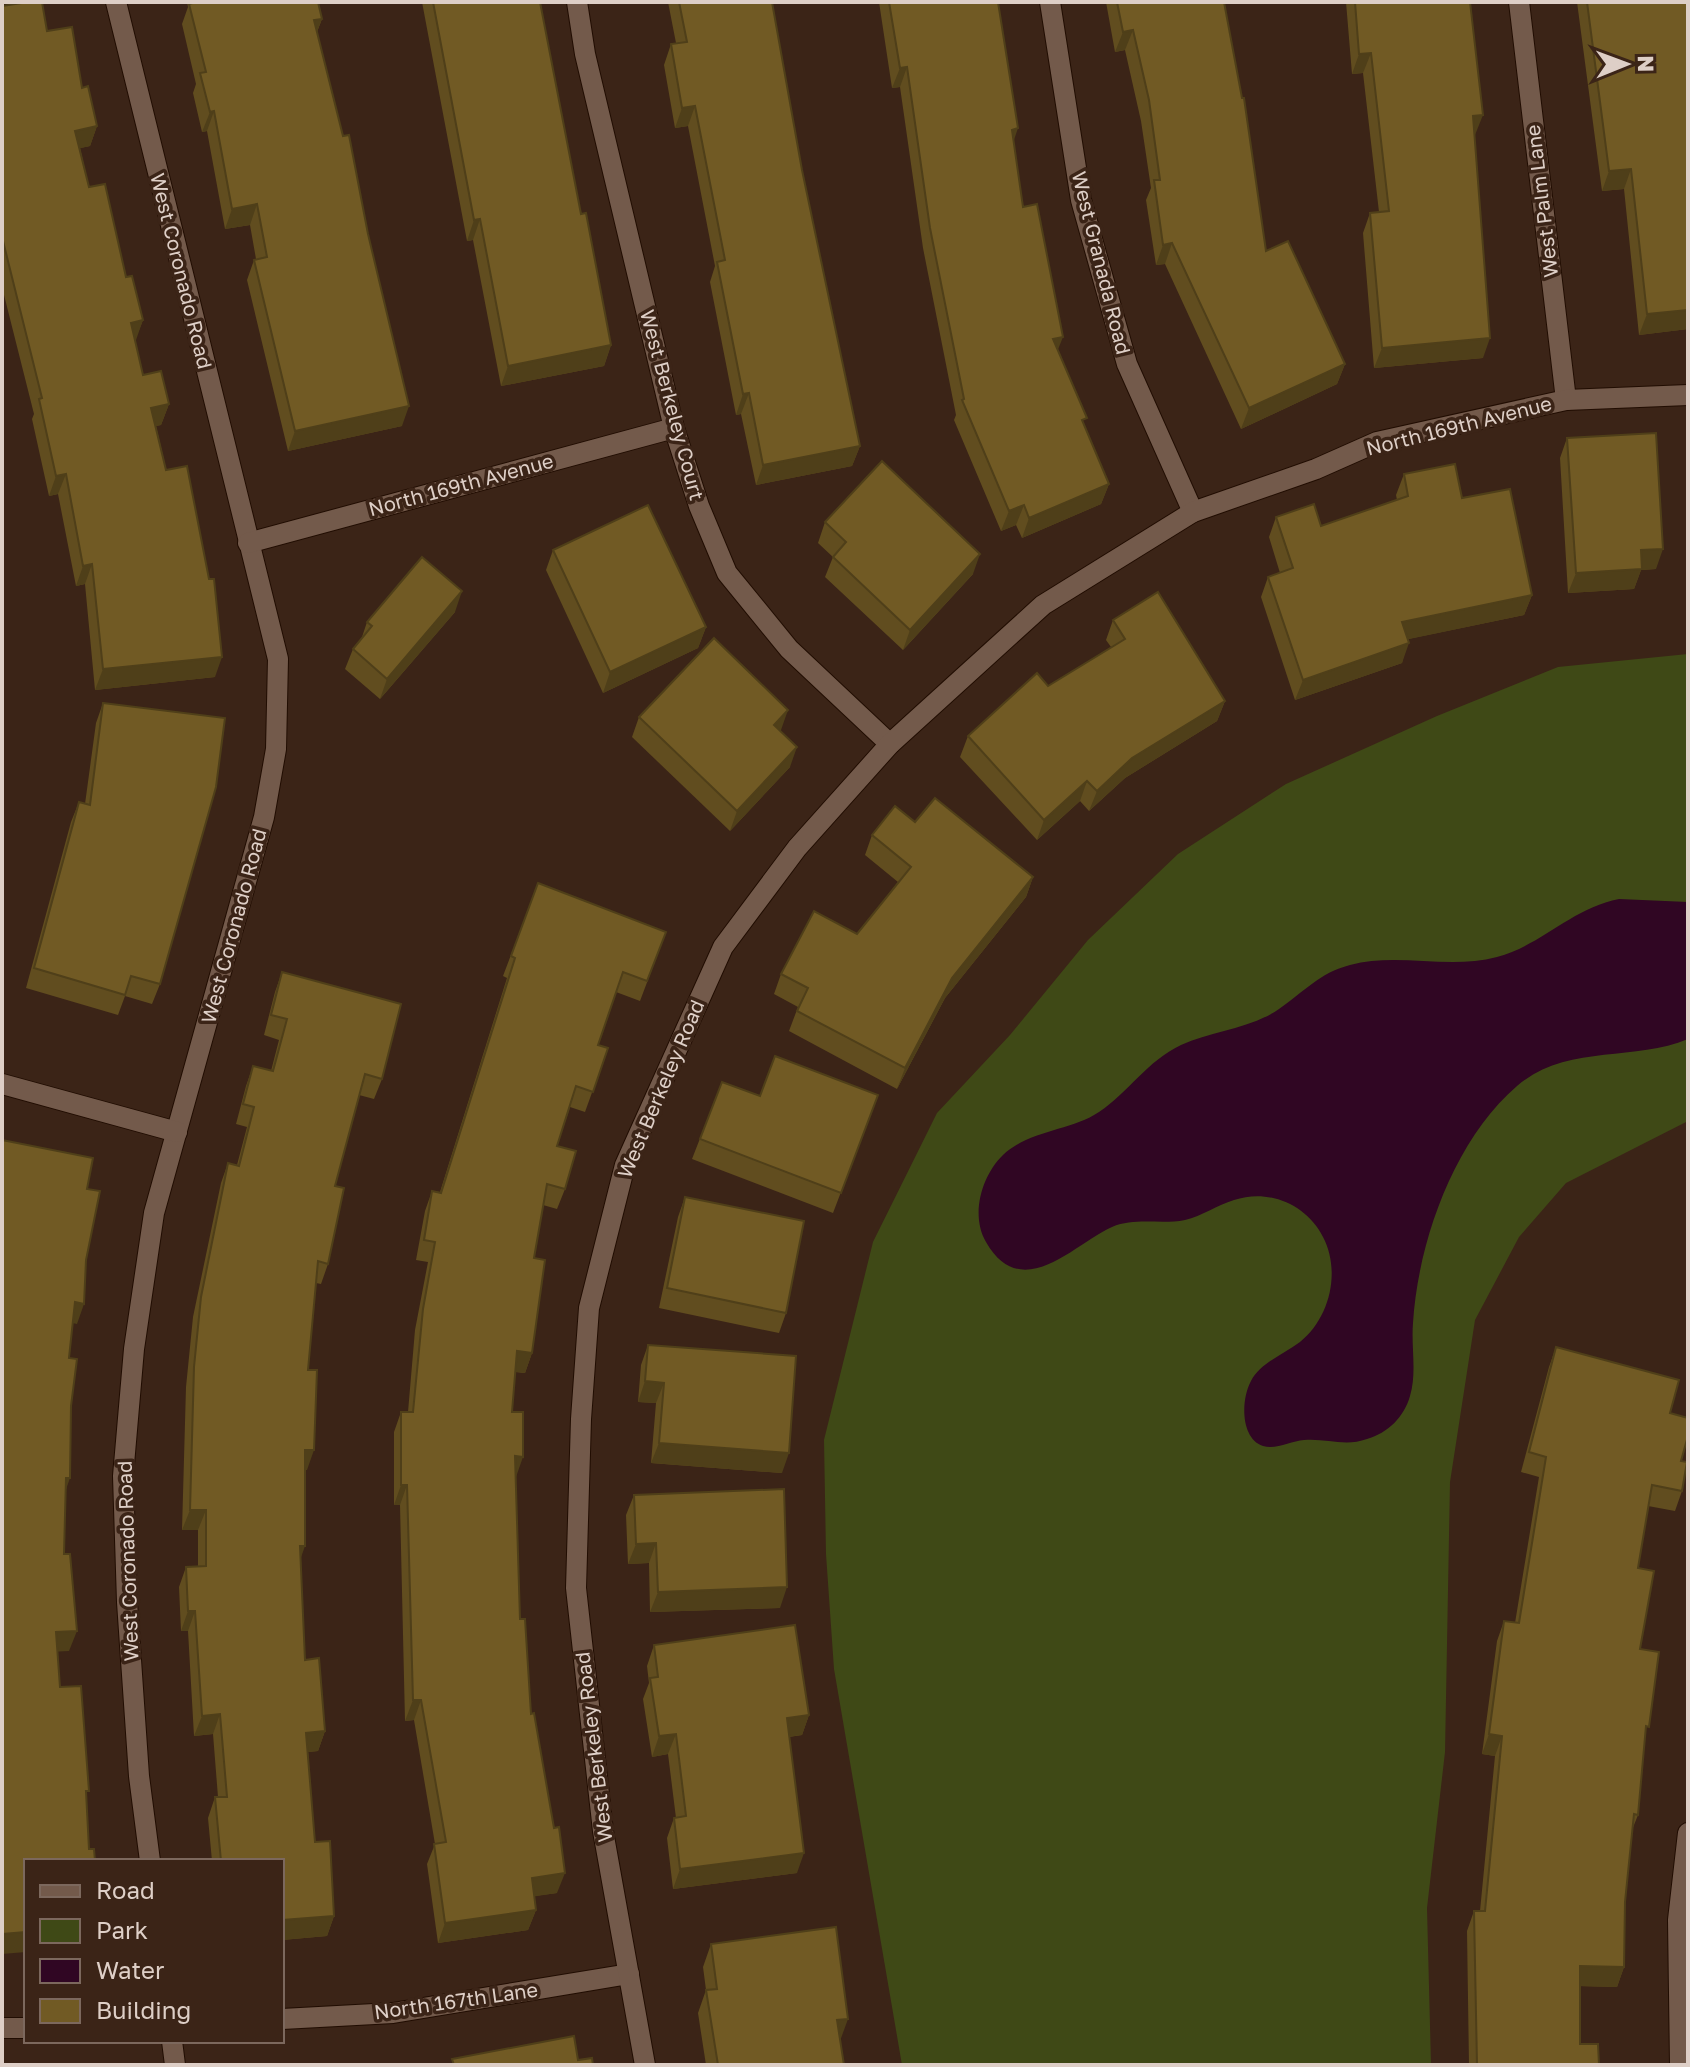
<svg xmlns="http://www.w3.org/2000/svg" width="1690" height="2067" font-family="'Golos Text',sans-serif">
	<style>
		.green { fill: #3f4916 }
		.water { fill: #300623 }
		.lines { fill: none; stroke-linecap: round; stroke-linejoin: round }
		.minor-casing { stroke: #210d02; stroke-width: 22 }
		.minor { stroke: #735a4b; stroke-width: 20 }
		.wall { fill: #614d1f }
		.shaded-wall { fill: #4f3f19 }
		.building { fill: #715a24; stroke: #4f3f19; stroke-width: 2 }
		.labels { text-anchor: middle; stroke-width: 7; stroke-linejoin: round; paint-order: stroke }
		.street-label { font-size: 20px; fill: #decfc7; stroke: #3b2417 }
	</style>
	<rect width="100%" height="100%" fill="#3b2417"/>
	<polygon class="green" points="1688,654 1688,1121 1566,1183 1519,1237 1475,1320 1450,1482 1445,1752 1427,1908 1431,2065 902,2065 834,1669 826,1554 824,1440 873,1242 937,1113 1010,1035 1088,940 1178,854 1286,784 1437,716 1558,667"/>
	<path class="water" d="M 1619,899 L 1688,902 L 1688,1039 C 1633,1062 1565,1044 1517,1086 C 1454,1140 1418,1242 1413,1323 C 1411,1347 1417,1373 1410,1396 C 1404,1417 1388,1433 1367,1439 C 1345,1447 1326,1438 1304,1440 C 1291,1441 1276,1450 1263,1446 C 1240,1438 1241,1399 1251,1381 C 1261,1362 1283,1355 1300,1342 C 1330,1318 1341,1271 1323,1237 C 1307,1205 1269,1188 1234,1200 C 1217,1205 1202,1216 1185,1220 C 1161,1225 1136,1217 1112,1227 C 1075,1243 1022,1305 986,1242 C 970,1215 982,1175 1003,1155 C 1029,1130 1071,1131 1099,1112 C 1129,1092 1147,1061 1181,1045 C 1212,1031 1250,1029 1279,1009 C 1304,992 1319,973 1350,965 C 1398,952 1448,970 1497,957 C 1542,945 1572,908 1619,899 Z"/>
	<g class="lines">
		<defs>
			<g id="minor">
				<polyline points="116,2 278,659 276,749 264,817 154,1213 134,1349 123,1476 127,1602 139,1776 150,1861"/>
				<polyline points="577,2 585,54 674,428 699,506 727,573 789,649 890,744"/>
				<polyline points="1050,2 1081,200 1127,364 1193,512"/>
				<polyline points="1519,2 1566,400"/>
				<polyline points="248,543 674,428"/>
				<polyline points="2,1084 177,1132"/>
				<polyline points="282,2019 393,2013 629,1974"/>
				<polyline points="2,2028 26,2028"/>
				<polyline points="172,2041 175,2065"/>
				<polyline points="645,2065 603,1831 576,1588 581,1419 589,1308 625,1165 723,947 797,848 890,744 1043,605 1193,512 1316,469 1377,442 1566,400 1688,395"/>
				<polyline points="1680,2065 1678,1920 1688,1833"/>
			</g>
		</defs>
		<use href="#minor" class="minor-casing"/>
		<use href="#minor" class="minor"/>
	</g>
	<g class="wall">
		<polygon points="187,2 318,2 322,19 317,32 402,426 288,451 247,280 254,260 256,259 250,225 225,229 207,131 202,132 193,93 196,84 182,24 188,7"/>
		<polygon points="422,2 540,2 581,214 611,345 604,366 501,386 473,240 467,241"/>
		<polygon points="668,2 772,2 802,170 860,446 852,466 756,485 741,414 736,415 710,282 715,266 688,126 675,128 664,65 671,44 676,43"/>
		<polygon points="879,2 998,2 1013,142 1023,207 1058,350 1084,426 1109,484 1101,504 1022,538 1016,525 1001,531 954,420 956,415 923,248 900,87 892,88"/>
		<polygon points="1106,2 1224,2 1266,251 1345,364 1337,384 1241,429 1165,264 1156,265 1146,200 1151,188 1141,121 1125,50 1115,52"/>
		<polygon points="1346,2 1470,2 1483,358 1374,368 1363,233 1370,213 1379,212 1363,73 1352,74"/>
		<polygon points="1577,2 1688,2 1688,329 1639,335 1624,189 1602,191"/>
		<polygon points="2,6 47,31 82,88 97,126 90,146 80,148 89,187 143,320 135,340 143,375 169,404 161,425 156,426 215,677 95,690 85,584 76,586 58,494 49,496 32,419 34,414 2,287"/>
		<polygon points="1567,438 1656,569 1641,570 1634,589 1568,593 1560,458"/>
		<polygon points="1404,474 1462,498 1532,595 1524,615 1408,639 1402,663 1295,700 1261,597 1268,577 1280,573 1269,537 1276,517 1321,526 1397,500 1396,495"/>
		<polygon points="825,522 973,574 903,650 825,577 833,557 818,543"/>
		<polygon points="553,550 706,627 698,648 603,693 546,570"/>
		<polygon points="455,612 380,699 345,669 353,649 361,640 367,622"/>
		<polygon points="1113,620 1225,701 1217,721 1125,778 1089,811 1080,801 1037,840 960,757 968,736 1111,647 1106,640"/>
		<polygon points="103,703 160,984 152,1004 125,996 118,1015 26,988 71,822 79,802 85,804 96,723"/>
		<polygon points="639,717 780,731 790,767 730,831 632,737"/>
		<polygon points="915,822 1033,877 1026,897 945,998 897,1089 789,1031 798,1007 774,994 781,974 857,934 898,882 865,855 872,835"/>
		<polygon points="538,883 666,932 640,1001 616,992 598,1045 608,1048 585,1112 570,1107 557,1146 565,1189 557,1209 543,1205 534,1258 532,1353 525,1373 515,1372 512,1412 520,1619 531,1714 557,1893 534,1896 536,1910 528,1930 438,1943 427,1864 435,1844 414,1720 405,1721 400,1505 394,1505 394,1432 401,1412 408,1412 415,1330 428,1262 416,1260 425,1211 432,1191 440,1192 507,978 503,976"/>
		<polygon points="282,972 382,1079 374,1099 359,1095 335,1186 328,1264 321,1284 316,1283 308,1370 307,1470 305,1470 300,1560 305,1660 325,1731 318,1751 308,1752 315,1842 334,1916 327,1936 282,1940 282,1861 212,1861 208,1818 215,1797 218,1797 213,1734 194,1736 188,1631 181,1631 179,1587 186,1567 198,1566 198,1530 182,1530 186,1387 193,1317 221,1183 228,1163 237,1165 247,1127 236,1124 246,1086 253,1066 271,1071 279,1040 264,1035 275,992"/>
		<polygon points="722,1082 760,1096 878,1095 833,1213 692,1159"/>
		<polygon points="685,1197 786,1313 779,1333 659,1308 678,1217"/>
		<polygon points="648,1345 782,1473 651,1463 656,1403 638,1402 641,1365"/>
		<polygon points="1556,1347 1670,1413 1681,1461 1682,1491 1675,1511 1648,1506 1638,1568 1640,1649 1645,1738 1638,1815 1632,1830 1625,1902 1624,1967 1617,1987 1580,1986 1580,2044 1599,2065 1469,2065 1467,1931 1474,1911 1480,1911 1495,1756 1482,1754 1497,1641 1504,1621 1515,1623 1539,1477 1521,1472 1549,1367"/>
		<polygon points="634,1495 780,1608 650,1612 649,1563 628,1564 626,1515"/>
		<polygon points="654,1645 809,1715 802,1735 789,1737 797,1873 673,1889 667,1838 674,1818 676,1818 668,1754 652,1757 643,1699 649,1683 647,1666"/>
		<polygon points="711,1944 840,2040 844,2065 706,2065 698,2013 706,1990 703,1967"/>
	</g>
	<g class="shaded-wall">
		<polygon points="322,19 314,39 314,20"/>
		<polygon points="1133,30 1125,50 1115,52 1123,32"/>
		<polygon points="1371,53 1363,73 1352,74 1359,54"/>
		<polygon points="907,67 900,87 892,88 900,68"/>
		<polygon points="695,106 688,126 675,128 682,108"/>
		<polygon points="214,111 207,131 202,132 210,112"/>
		<polygon points="1483,115 1475,135 1466,137 1473,116"/>
		<polygon points="97,126 90,146 68,151 75,131"/>
		<polygon points="1018,128 1011,149 1012,130"/>
		<polygon points="1631,169 1624,189 1602,191 1609,171"/>
		<polygon points="257,204 250,225 225,229 232,209"/>
		<polygon points="480,219 473,240 467,241 474,220"/>
		<polygon points="1172,243 1165,264 1156,265 1163,245"/>
		<polygon points="1688,310 1688,329 1639,335 1647,314"/>
		<polygon points="143,320 136,340 124,343 131,323"/>
		<polygon points="1063,337 1055,357 1053,339"/>
		<polygon points="1490,338 1483,358 1374,368 1382,348"/>
		<polygon points="611,345 604,366 501,386 508,366"/>
		<polygon points="1345,364 1337,384 1241,429 1249,408"/>
		<polygon points="749,393 741,414 736,415 743,394"/>
		<polygon points="169,404 161,425 144,428 151,408"/>
		<polygon points="409,406 402,426 288,451 295,431"/>
		<polygon points="860,446 852,466 756,485 763,465"/>
		<polygon points="66,474 58,494 49,496 56,476"/>
		<polygon points="1109,484 1101,504 1022,538 1029,518"/>
		<polygon points="1024,505 1016,525 1001,531 1009,511"/>
		<polygon points="1663,549 1656,569 1641,570 1634,589 1568,593 1576,573 1641,550"/>
		<polygon points="980,554 973,574 903,650 910,630"/>
		<polygon points="92,564 85,584 76,586 83,566"/>
		<polygon points="462,591 455,612 380,699 387,679"/>
		<polygon points="1532,595 1524,615 1395,642 1402,622"/>
		<polygon points="706,627 698,648 603,693 610,672"/>
		<polygon points="1409,643 1402,663 1295,700 1303,680"/>
		<polygon points="222,657 215,677 95,690 103,669"/>
		<polygon points="1225,701 1217,721 1125,778 1089,811 1097,791 1132,758"/>
		<polygon points="788,710 781,730 767,745 774,725"/>
		<polygon points="797,747 790,767 730,831 737,811"/>
		<polygon points="1087,781 1080,801 1037,840 1044,820"/>
		<polygon points="1033,877 1026,897 945,998 897,1089 905,1068 952,978"/>
		<polygon points="75,1302 84,1304 77,1324 68,1322"/>
		<polygon points="517,1351 532,1353 525,1373 510,1371"/>
		<polygon points="645,1381 664,1383 656,1403 638,1402"/>
		<polygon points="659,1443 789,1453 782,1473 651,1463"/>
		<polygon points="305,1450 314,1450 307,1470 298,1470"/>
		<polygon points="515,1456 523,1457 516,1477"/>
		<polygon points="66,1478 70,1478 63,1498"/>
		<polygon points="401,1485 407,1485 400,1505 394,1505"/>
		<polygon points="190,1510 206,1510 198,1530 182,1530"/>
		<polygon points="656,1543 649,1563 628,1564 636,1544"/>
		<polygon points="300,1546 305,1546 298,1566"/>
		<polygon points="787,1587 780,1608 650,1612 658,1592"/>
		<polygon points="188,1611 195,1611 188,1631 181,1631"/>
		<polygon points="77,1631 69,1651 49,1652 56,1632"/>
		<polygon points="413,1700 421,1700 414,1720 405,1721"/>
		<polygon points="220,1714 213,1734 194,1736 202,1716"/>
		<polygon points="809,1715 802,1735 779,1738 787,1718"/>
		<polygon points="325,1731 318,1751 299,1753 306,1733"/>
		<polygon points="676,1734 668,1754 652,1757 659,1736"/>
		<polygon points="1489,1734 1502,1736 1495,1756 1482,1754"/>
		<polygon points="804,1853 797,1873 673,1889 680,1869"/>
		<polygon points="565,1873 557,1893 524,1898 532,1878"/>
		<polygon points="536,1910 528,1930 438,1943 445,1923"/>
		<polygon points="334,1916 327,1936 282,1940 282,1920"/>
		<polygon points="26,1932 26,1952 2,1954 2,1934"/>
		<polygon points="1580,1966 1624,1967 1617,1987 1573,1986"/>
		<polygon points="848,2019 840,2041 837,2020"/>
	</g>
	<g class="building">
		<polygon points="28,2 42,2 47,31 72,27 82,88 88,86 97,126 75,131 89,187 105,184 126,277 132,276 143,320 131,323 143,375 161,371 169,404 151,408 166,470 187,466 209,579 214,579 222,657 103,669 92,564 83,566 66,474 56,476 39,399 42,398 2,237 2,6"/>
		<polygon points="196,2 318,2 322,19 314,20 343,136 349,135 368,234 409,406 295,431 254,260 267,257 257,204 232,209 214,111 210,112 200,73 206,72 189,4"/>
		<polygon points="433,2 540,2 581,214 586,213 611,345 508,366 480,219 474,220"/>
		<polygon points="679,2 772,2 802,170 860,446 763,465 749,393 743,394 717,262 725,260 695,106 682,108 671,44 687,42"/>
		<polygon points="889,2 998,2 1018,128 1012,130 1023,207 1037,204 1063,337 1053,339 1087,418 1082,420 1109,484 1029,518 1024,505 1009,511 962,400 964,399 930,228 907,67 900,68"/>
		<polygon points="1117,2 1224,2 1242,98 1244,98 1266,251 1288,241 1345,364 1249,408 1172,243 1163,245 1154,180 1160,180 1149,100 1133,30 1123,32"/>
		<polygon points="1355,2 1470,2 1483,115 1473,116 1490,338 1382,348 1370,213 1389,211 1371,53 1359,54"/>
		<polygon points="1587,2 1688,2 1688,310 1647,314 1631,169 1609,171"/>
		<polygon points="1656,433 1663,549 1641,550 1642,569 1576,573 1567,438"/>
		<polygon points="882,461 980,554 910,630 833,557 846,542 825,522"/>
		<polygon points="1455,464 1462,498 1510,489 1532,595 1402,622 1409,643 1303,680 1268,577 1293,568 1276,517 1314,504 1321,526 1408,496 1404,474"/>
		<polygon points="648,505 706,627 610,672 553,550"/>
		<polygon points="422,557 462,591 387,679 353,649 372,626 367,622"/>
		<polygon points="1158,592 1225,701 1132,758 1097,791 1087,781 1044,820 968,736 1037,673 1048,686 1125,639 1113,620"/>
		<polygon points="714,638 788,710 774,725 797,747 737,811 639,717"/>
		<polygon points="103,703 225,718 216,787 160,984 131,976 125,995 34,968 79,802 90,805"/>
		<polygon points="935,798 1033,877 952,978 905,1068 797,1011 808,988 781,974 814,911 857,934 911,867 872,835 895,806 915,822"/>
		<polygon points="538,883 666,932 647,981 623,972 598,1045 608,1048 593,1092 576,1086 557,1146 576,1151 565,1189 547,1184 534,1258 545,1260 532,1353 517,1351 512,1412 523,1412 523,1457 515,1456 520,1619 525,1619 531,1714 534,1713 554,1828 559,1827 565,1873 532,1878 536,1910 445,1923 434,1844 446,1842 421,1700 413,1700 407,1485 401,1485 401,1412 413,1412 423,1309 435,1242 424,1240 432,1191 441,1193 515,958 511,956"/>
		<polygon points="282,972 401,1004 382,1079 365,1074 335,1186 344,1188 328,1264 318,1261 308,1370 317,1370 314,1450 305,1450 305,1546 300,1546 305,1660 319,1658 325,1731 306,1733 315,1842 330,1841 334,1916 282,1920 282,1861 221,1861 215,1797 227,1797 220,1714 202,1716 195,1611 188,1611 186,1567 206,1566 206,1510 190,1510 194,1367 201,1297 228,1163 239,1166 254,1107 243,1104 253,1066 273,1071 287,1019 271,1015"/>
		<polygon points="775,1056 878,1095 841,1193 700,1139 722,1082 760,1096"/>
		<polygon points="2,1140 93,1158 87,1189 100,1191 86,1260 84,1304 75,1302 69,1358 77,1359 71,1406 70,1478 66,1478 64,1554 70,1554 77,1631 56,1632 60,1687 81,1686 89,1791 86,1791 89,1849 94,1849 95,1861 26,1861 26,1932 2,1934"/>
		<polygon points="685,1197 804,1221 786,1313 667,1288"/>
		<polygon points="648,1345 796,1356 789,1453 659,1443 664,1383 645,1381"/>
		<polygon points="1556,1347 1679,1380 1670,1413 1688,1418 1688,1436 1681,1461 1687,1462 1682,1491 1652,1485 1638,1568 1654,1571 1640,1649 1659,1652 1649,1727 1646,1726 1638,1815 1634,1814 1625,1902 1624,1967 1580,1966 1580,2044 1598,2044 1599,2065 1477,2065 1474,1911 1485,1911 1502,1736 1489,1734 1504,1621 1519,1623 1546,1457 1529,1452"/>
		<polygon points="784,1489 787,1587 658,1592 656,1543 636,1544 634,1495"/>
		<polygon points="795,1625 809,1715 787,1718 804,1853 680,1869 674,1818 686,1816 676,1734 659,1736 650,1678 658,1677 654,1645"/>
		<polygon points="836,1927 848,2019 837,2020 844,2065 718,2065 706,1990 717,1989 711,1944"/>
		<polygon points="574,2036 578,2060 592,2058 593,2065 454,2065 452,2059"/>
	</g>
	<g class="labels">
		<g class="street-label">
			<text transform="translate(1542 201) rotate(-97)" y="7">West Palm Lane</text>
			<text transform="translate(1101 263) rotate(76)" y="7">West Granada Road</text>
			<text transform="translate(181 271) rotate(76)" y="7">West Coronado Road</text>
			<text transform="translate(672 405) rotate(75)" y="7">West Berkeley Court</text>
			<text transform="translate(1459 426) rotate(-14)" y="7">North 169th Avenue</text>
			<text transform="translate(461 485) rotate(-15)" y="7">North 169th Avenue</text>
			<text transform="translate(234 926) rotate(-75)" y="7">West Coronado Road</text>
			<text transform="translate(661 1089) rotate(-67)" y="7">West Berkeley Road</text>
			<text transform="translate(128 1561) rotate(-92)" y="7">West Coronado Road</text>
			<text transform="translate(594 1747) rotate(-97)" y="7">West Berkeley Road</text>
			<text transform="translate(456 2001) rotate(-8)" y="7">North 167th Lane</text>
		</g>
	</g>
	<rect width="1690" height="2067" fill="none" stroke="#decfc7" stroke-width="8"/>
	<rect x="24" y="1859" width="260" height="184" fill="#3b2417" stroke="#7c685d" stroke-width="2"/>
	<rect x="40" y="1885" width="40" height="12" fill="#735a4b" stroke="#7c685d" stroke-width="2"/>
	<text x="96" y="1899" font-size="24" fill="#decfc7">Road</text>
	<rect x="40" y="1919" width="40" height="24" fill="#3f4916" stroke="#7c685d" stroke-width="2"/>
	<text x="96" y="1939" font-size="24" fill="#decfc7">Park</text>
	<rect x="40" y="1959" width="40" height="24" fill="#300623" stroke="#7c685d" stroke-width="2"/>
	<text x="96" y="1979" font-size="24" fill="#decfc7">Water</text>
	<rect x="40" y="1999" width="40" height="24" fill="#715a24" stroke="#7c685d" stroke-width="2"/>
	<text x="96" y="2019" font-size="24" fill="#decfc7">Building</text>
	<g transform="translate(1626 64) rotate(89)" stroke="#3b2417" stroke-width="6" paint-order="stroke">
	<path d="M0-6L14 30L0 20L-14 30Z" fill="#decfc7"/>
	<text y="-12" font-size="22" font-weight="bold" text-anchor="middle" fill="#decfc7">N</text>
	</g>
</svg>
